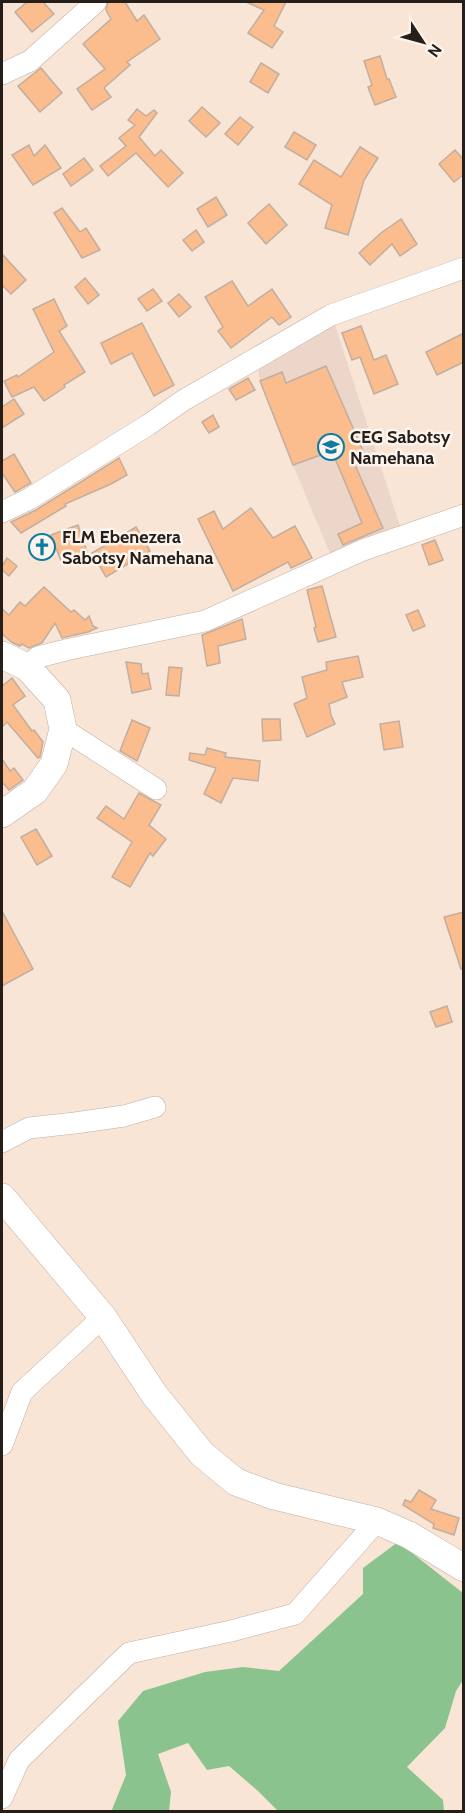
<svg xmlns="http://www.w3.org/2000/svg" width="465" height="1813" font-family="Cabin,sans-serif">
	<style>
		.education { fill: #ecd6c9 }
		.forest { fill: #8ac38d }
		.building { fill: #fbbd8d; stroke: #c1aea0; stroke-width: 1.5 }
		.lines { fill: none; stroke-linecap: round; stroke-linejoin: round }
		.minor-casing { stroke: #c2afa1; stroke-width: 22 }
		.major-casing { stroke: #c2afa1; stroke-width: 28 }
		.minor { stroke: #fff; stroke-width: 21 }
		.major { stroke: #fff; stroke-width: 27 }
		.labels { text-anchor: middle; stroke-width: 5; stroke-linejoin: round; paint-order: stroke }
		.poi-label { font-size: 18px; font-weight: bold; fill: #251e19; stroke: #fdf4ee; text-anchor: start }
	</style>
	<rect width="100%" height="100%" fill="#f9e5d6"/>
	<polygon class="education" points="335,325 401,529 334,563 293,465 260,381 258,370"/>
	<polygon class="forest" points="398,1542 463,1593 463,1680 456,1691 445,1728 407,1767 443,1800 444,1811 278,1811 258,1791 229,1766 207,1770 188,1743 158,1754 171,1792 169,1811 111,1812 126,1775 118,1721 143,1691 205,1672 243,1667 279,1671 363,1594 363,1568"/>
	<g class="building">
		<polygon points="27,2 43,2 54,14 32,32 15,12"/>
		<polygon points="108,2 125,2 137,21 144,15 160,39 127,62 130,65 104,88 111,97 92,110 77,89 105,69 83,44 111,19 106,10"/>
		<polygon points="246,2 286,2 274,26 283,32 272,48 248,33 264,10"/>
		<polygon points="380,56 387,79 389,79 396,97 375,105 368,87 372,85 364,61"/>
		<polygon points="261,63 279,74 268,93 250,82"/>
		<polygon points="41,68 62,93 40,112 18,86"/>
		<polygon points="202,107 220,123 206,137 189,121"/>
		<polygon points="137,109 146,116 154,110 157,113 139,137 155,156 161,150 183,173 168,187 136,153 108,176 100,166 126,146 119,138 135,125 128,120"/>
		<polygon points="240,117 253,127 238,145 225,134"/>
		<polygon points="294,132 316,145 307,160 285,147"/>
		<polygon points="29,145 34,156 45,145 61,168 33,185 12,155"/>
		<polygon points="360,147 378,158 364,180 348,235 325,228 332,205 299,184 314,160 341,177"/>
		<polygon points="455,150 464,160 464,174 454,182 439,164"/>
		<polygon points="84,158 93,170 71,186 63,174"/>
		<polygon points="216,197 227,215 208,227 197,209"/>
		<polygon points="269,204 287,225 266,244 248,223"/>
		<polygon points="62,208 80,232 86,228 100,250 82,258 54,213"/>
		<polygon points="401,219 417,244 400,256 392,244 370,265 359,253 381,233"/>
		<polygon points="196,230 204,242 192,251 183,240"/>
		<polygon points="2,254 26,280 11,294 2,285"/>
		<polygon points="85,278 99,295 88,304 75,287"/>
		<polygon points="232,281 248,306 272,289 291,317 279,325 272,317 231,348 218,331 223,327 205,297"/>
		<polygon points="153,289 162,301 147,311 138,299"/>
		<polygon points="179,294 191,307 179,317 168,303"/>
		<polygon points="54,299 67,326 59,331 85,372 64,385 65,387 44,401 34,387 12,397 4,381 17,375 18,377 54,352 33,309"/>
		<polygon points="142,323 174,385 154,396 132,353 111,364 101,343"/>
		<polygon points="361,326 374,360 386,355 398,384 374,394 360,357 352,360 342,333"/>
		<polygon points="464,333 464,362 437,375 426,352"/>
		<polygon points="326,366 367,460 355,465 383,528 343,545 338,534 362,523 332,451 293,465 260,381 282,372 286,383"/>
		<polygon points="248,378 255,390 236,400 229,389"/>
		<polygon points="14,399 24,414 2,428 2,407"/>
		<polygon points="213,415 219,427 209,433 202,422"/>
		<polygon points="14,454 31,483 15,492 2,473 2,461"/>
		<polygon points="119,458 127,475 111,484 65,504 66,506 21,533 11,522 36,510"/>
		<polygon points="251,508 273,538 295,526 312,558 291,568 288,562 233,591 198,519 214,511 223,529"/>
		<polygon points="78,525 87,552 61,561 51,535"/>
		<polygon points="136,527 150,551 106,577 92,553"/>
		<polygon points="435,540 443,560 429,565 422,545"/>
		<polygon points="7,558 17,566 9,576 2,570 2,566"/>
		<polygon points="322,586 336,637 318,642 314,628 316,627 307,590"/>
		<polygon points="44,587 71,612 74,610 85,620 89,616 93,626 97,628 88,632 62,638 55,623 42,643 29,648 22,644 20,646 13,643 2,634 2,609 9,615 20,602 25,606"/>
		<polygon points="418,610 425,626 413,631 406,615"/>
		<polygon points="242,619 246,639 218,646 220,663 207,666 202,635"/>
		<polygon points="358,656 363,677 342,682 347,697 329,704 331,715 335,724 307,737 294,704 307,698 302,677 327,670 326,662"/>
		<polygon points="126,662 141,664 142,674 148,673 151,689 132,693"/>
		<polygon points="169,667 182,668 179,696 166,695"/>
		<polygon points="12,678 25,696 13,705 32,731 34,730 43,742 40,757 38,758 7,722 2,727 2,686"/>
		<polygon points="262,719 280,719 281,740 263,741"/>
		<polygon points="132,720 150,728 137,761 120,751"/>
		<polygon points="399,721 403,747 384,750 380,724"/>
		<polygon points="207,748 226,753 225,757 260,761 258,781 233,778 221,803 204,794 216,768 189,760 190,753 205,755"/>
		<polygon points="2,759 10,771 14,768 23,780 9,790 2,782"/>
		<polygon points="139,793 161,805 149,825 166,839 153,856 150,853 130,887 112,877 132,842 97,818 106,806 124,819"/>
		<polygon points="36,829 52,856 37,865 21,837"/>
		<polygon points="2,911 33,969 2,986"/>
		<polygon points="464,912 464,968 461,969 444,917"/>
		<polygon points="447,1006 452,1022 436,1027 430,1012"/>
		<polygon points="419,1490 436,1500 431,1509 459,1518 454,1535 433,1528 434,1524 403,1505 405,1500 411,1502"/>
	</g>
	<g class="lines">
		<defs>
			<g id="minor">
				<polyline points="2,74 30,61 96,2"/>
				<polyline points="2,512 29,499 148,425 184,400 331,315 464,268"/>
				<polyline points="27,667 38,657 70,649 205,621 363,550 464,515"/>
				<polyline points="63,729 156,789"/>
				<polyline points="2,1142 29,1128 75,1123 124,1116 155,1107"/>
				<polyline points="2,1445 22,1392 103,1317"/>
				<polyline points="2,1798 19,1760 129,1653 231,1631 295,1614 377,1521"/>
			</g>
			<g id="major">
				<polyline points="2,655 27,667 57,700 63,729 54,764 35,791 2,814"/>
				<polyline points="2,1197 103,1317 154,1394 202,1454 236,1482 274,1496 377,1521 409,1535 464,1568"/>
			</g>
		</defs>
		<use href="#minor" class="minor-casing"/>
		<use href="#major" class="major-casing"/>
		<use href="#minor" class="minor"/>
		<use href="#major" class="major"/>
	</g>
	<defs>
		<symbol id="school-ring" viewBox="-11 -11 22 22"><circle r="9.5" fill="#fdf4ee" stroke="#0d7ba4" stroke-width="1.5"/><path d="M0-5L7-2L0 1L-7-2ZM-4 1L0 2.5L4 1V4Q0 6-4 4Z" fill="#0d7ba4"/></symbol>
		<symbol id="church-ring" viewBox="-11 -11 22 22"><circle r="9.5" fill="#fdf4ee" stroke="#0d7ba4" stroke-width="1.5"/><path d="M-1.2-6h2.4v3.5h3.3v2.4h-3.3V6h-2.4V-.1h-3.3v-2.4h3.3Z" fill="#0d7ba4"/></symbol>
	</defs>
	<g fill-rule="evenodd">
		<use href="#school-ring" x="316" y="432" width="30" height="30"/>
		<use href="#church-ring" x="27" y="532" width="30" height="30"/>
	</g>
	<g class="labels">
		<g class="poi-label">
			<text x="350" y="443">CEG Sabotsy<tspan x="350" dy="21">Namehana</tspan></text>
			<text x="62" y="543">FLM Ebenezera<tspan x="62" dy="21">Sabotsy Namehana</tspan></text>
		</g>
	</g>
	<rect width="465" height="1813" fill="none" stroke="#251e19" stroke-width="6"/>
	<g transform="translate(423 42) rotate(126)" stroke="#fdf4ee" stroke-width="4.5" paint-order="stroke">
	<path d="M0-4.5L10 22L0 15L-10 22Z" fill="#251e19"/>
	<text y="-9" font-size="16" font-weight="bold" text-anchor="middle" fill="#251e19">N</text>
	</g>
</svg>
